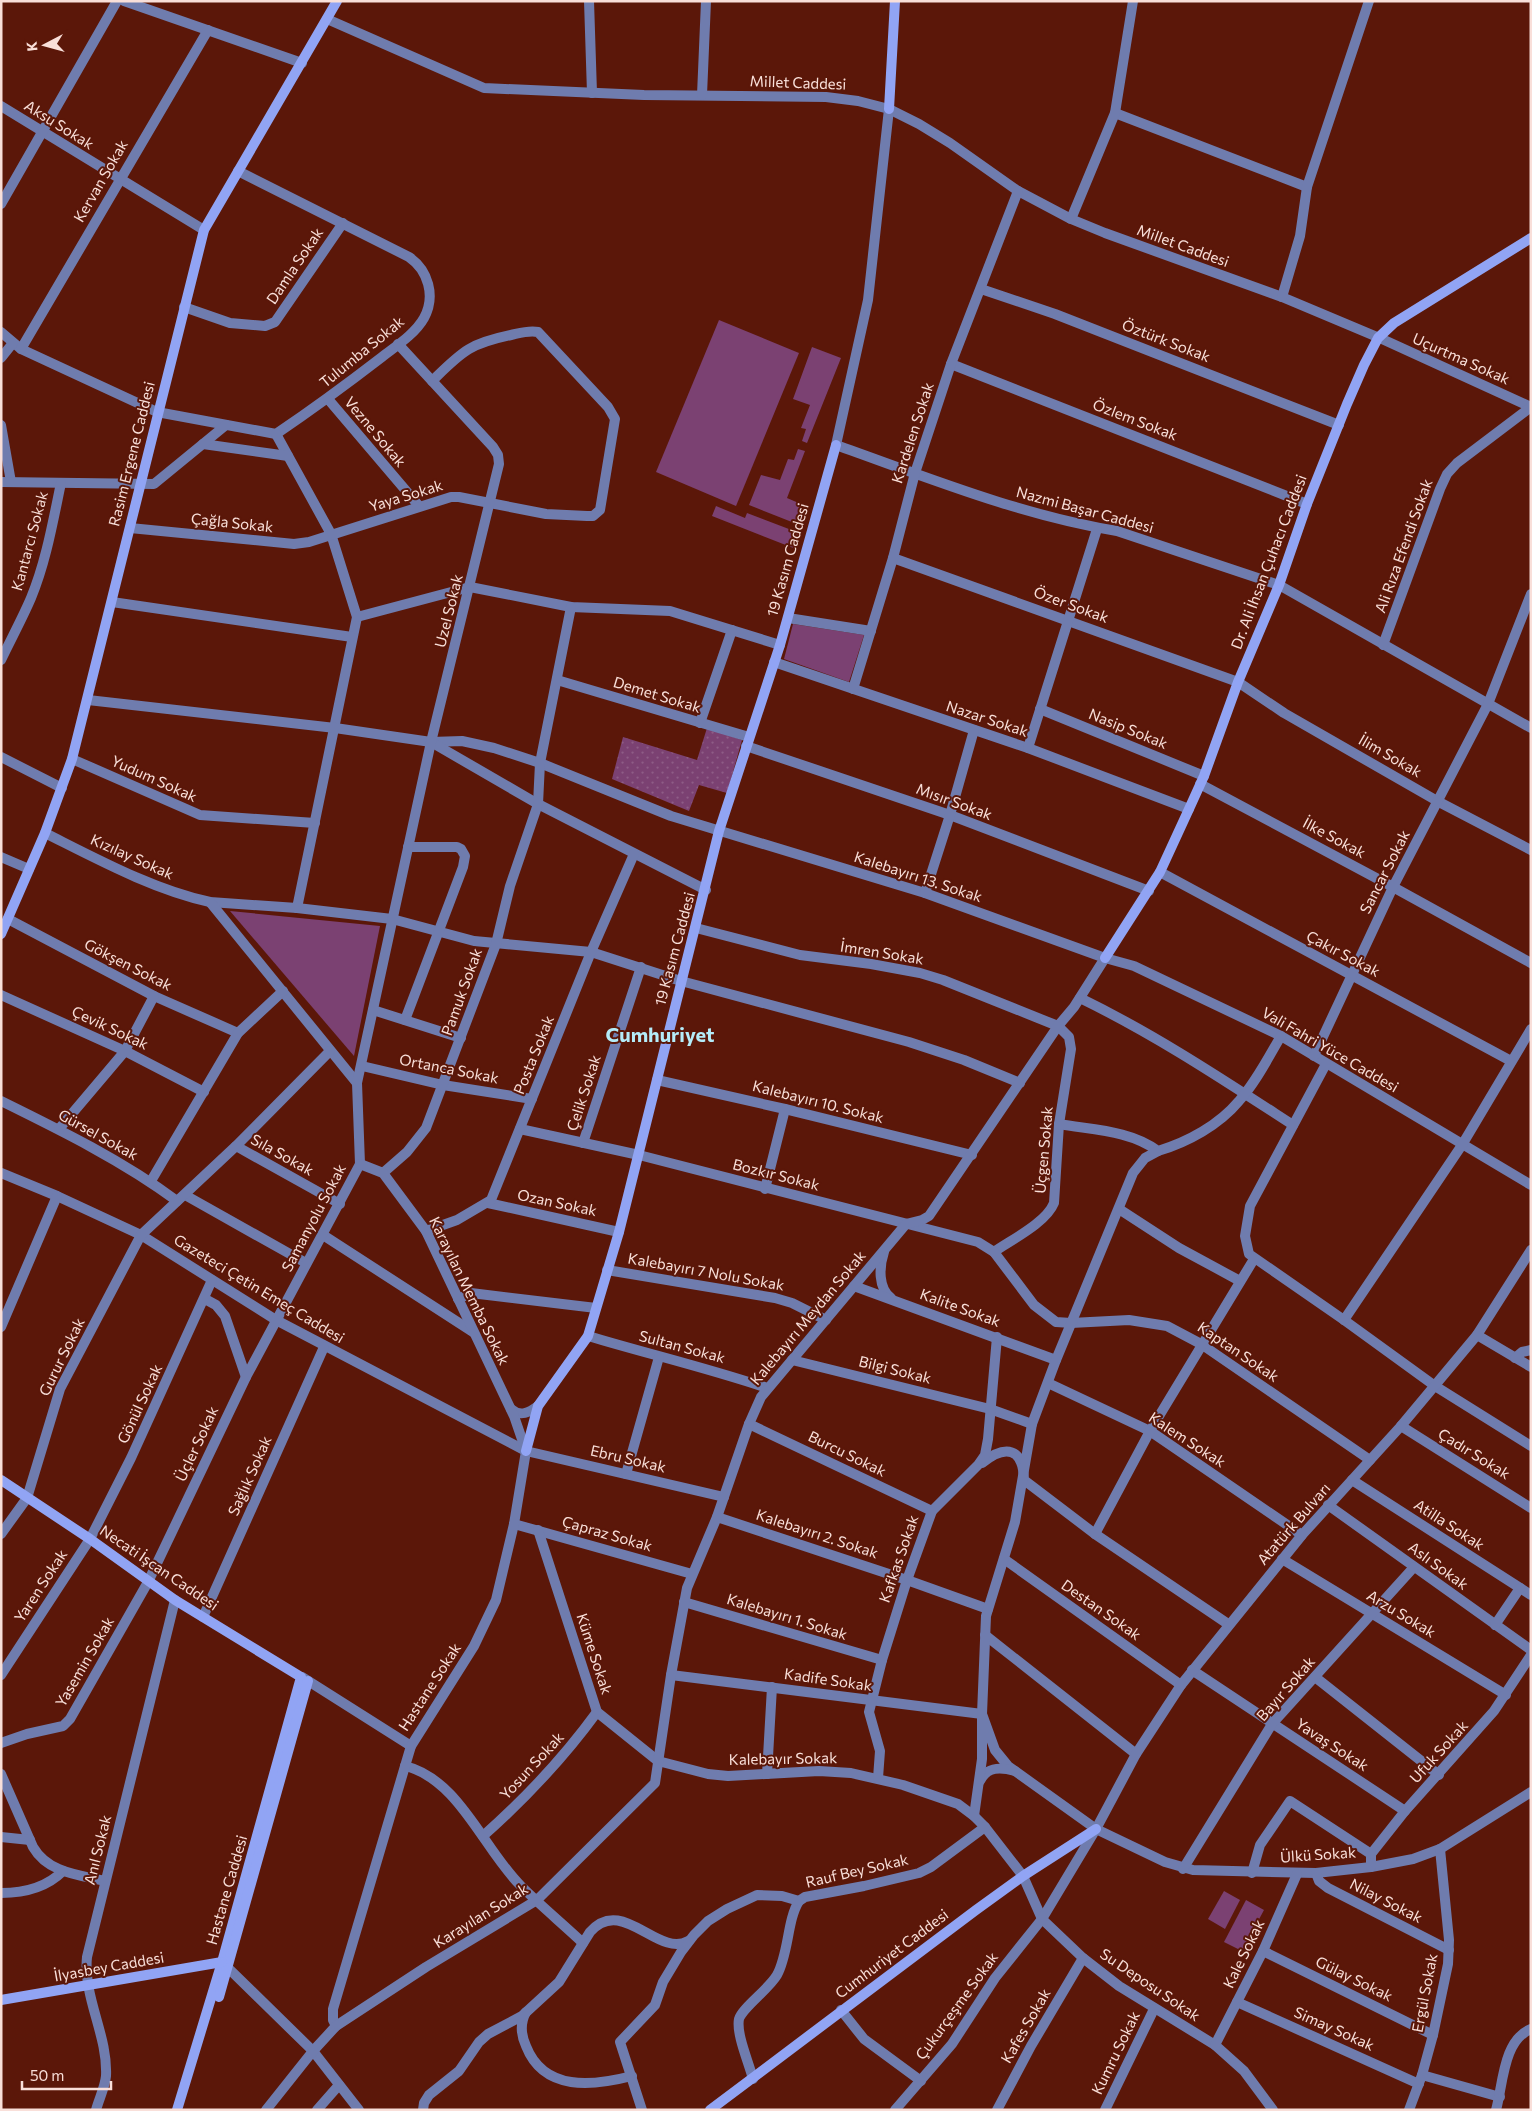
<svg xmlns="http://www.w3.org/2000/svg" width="1532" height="2111" font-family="Commissioner,sans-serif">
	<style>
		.grass { fill: url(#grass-dots) }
		.park { fill: #7b4172 }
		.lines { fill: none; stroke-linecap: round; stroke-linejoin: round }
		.street { stroke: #6f7cae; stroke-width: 10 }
		.secondary { stroke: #91a4f4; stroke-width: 10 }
		.labels { text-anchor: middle; stroke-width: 4; stroke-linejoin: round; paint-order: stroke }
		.street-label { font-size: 15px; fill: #f9dfd9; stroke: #5b1709 }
		.district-label { font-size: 20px; font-weight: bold; fill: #b4ecf9; stroke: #5b1709 }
	</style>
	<defs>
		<pattern id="grass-dots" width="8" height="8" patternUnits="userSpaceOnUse" patternTransform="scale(1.25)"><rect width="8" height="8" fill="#7b4172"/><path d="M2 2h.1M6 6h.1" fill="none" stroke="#8e5c86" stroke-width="1.8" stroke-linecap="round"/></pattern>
	</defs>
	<rect width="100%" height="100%" fill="#5b1709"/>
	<polygon class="grass" points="707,728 742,740 727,793 699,785 689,811 612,779 623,737 697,760"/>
	<g class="park">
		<polygon points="719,320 799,353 736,506 656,472"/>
		<polygon points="812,347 841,358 807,443 802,441 806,429 801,428 810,405 793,399"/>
		<polygon points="798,449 805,451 787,498 808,507 802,526 749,505 761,475 780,480 788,459 794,460"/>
		<polygon points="716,506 745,518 747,513 802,534 796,549 712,516"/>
		<polygon points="793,624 864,635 849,682 784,659"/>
		<polygon points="230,911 380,926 354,1056"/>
		<polygon points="1224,1891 1240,1900 1225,1929 1208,1919"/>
		<polygon points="1246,1900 1264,1910 1242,1951 1224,1942"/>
	</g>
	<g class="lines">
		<g class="street">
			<polyline points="124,1 302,63"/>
			<polyline points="589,1 592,93"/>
			<polyline points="327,19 484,88 644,95 826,97 858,101 889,109 919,124 950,143 1018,191 1071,219 1105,233 1282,297 1382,339 1531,407"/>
			<polyline points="702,95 706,1"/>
			<polyline points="1,106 204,230"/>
			<path d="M 889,109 L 868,300 L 836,445 C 929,478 1020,515 1117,531 L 1279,585 L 1531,728"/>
			<polyline points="1115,113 1307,187"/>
			<polyline points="1,204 117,1"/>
			<polyline points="1071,219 1115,113 1133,1"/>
			<polyline points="981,289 1055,314 1339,425"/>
			<polyline points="1282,297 1300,236 1307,187 1369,1"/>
			<polyline points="184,307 230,323 265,326 275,322 343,223"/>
			<path d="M 1,332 L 21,349 L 157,412 L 276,434 C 313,409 347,384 382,357 C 396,346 415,334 424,318 C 436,296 428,270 409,257 L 238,171"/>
			<polyline points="21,349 208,30"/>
			<polyline points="1,358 13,343"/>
			<polyline points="951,364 1307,504"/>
			<polyline points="328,399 419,506"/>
			<polyline points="1,425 11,482"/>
			<polyline points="276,434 331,534 357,617 297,908"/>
			<polyline points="203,444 288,456"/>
			<polyline points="1,482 154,484 226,425"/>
			<path d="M 130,528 L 294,544 L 309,542 L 451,497 L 459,497 L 546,514 L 587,516 L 593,516 L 600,510 L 615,419 L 608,407 L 538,332 C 529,330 520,333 511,335 C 468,344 462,352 432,381"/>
			<polyline points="893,558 1238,682 1284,713 1439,802 1531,850"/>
			<polyline points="112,602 352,637"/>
			<polyline points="357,617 470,587 571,607 670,611 780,645"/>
			<polyline points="788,618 871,631"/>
			<polyline points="1383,645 1440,489 1447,474 1457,463 1531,407"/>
			<path d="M 1,660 C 11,639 22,619 31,598 C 46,562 53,521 61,483"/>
			<polyline points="774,662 1028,748 1189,809"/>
			<polyline points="557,680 749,737"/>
			<polyline points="853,689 893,558 915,473 951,364 1018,191"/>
			<polyline points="88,700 335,728 431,742 462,741 494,748 540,763 671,816 925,893 1105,958 1134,966 1281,1036 1531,1185"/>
			<polyline points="1040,709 1204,776"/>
			<polyline points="700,723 732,630"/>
			<polyline points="431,742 538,804 706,890"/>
			<polyline points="746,746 950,815 1149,891"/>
			<polyline points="1028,748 1097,529"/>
			<polyline points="1,757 62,788"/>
			<polyline points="72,759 200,815 315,823"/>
			<polyline points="1200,784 1393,887 1531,963"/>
			<path d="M 45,833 C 97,859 154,890 210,902 L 297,908 L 392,919 L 474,941 L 591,952 L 681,981 L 909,1042 L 964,1060 L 1020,1083"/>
			<polyline points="1,857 29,869"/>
			<polyline points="1160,872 1511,1061"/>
			<polyline points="925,893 950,815 974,730"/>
			<polyline points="210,902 357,1083"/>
			<polyline points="8,919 154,996 238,1033"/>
			<path d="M 696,928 L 800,955 L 871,964 L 920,973 L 943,980 L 1058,1026 L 1069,1037 L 1071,1049 L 1059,1124 L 1054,1203 C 1046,1223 1011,1240 994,1252"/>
			<polyline points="1,995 125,1051 204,1092"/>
			<path d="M 1080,998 C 1156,1035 1222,1079 1293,1125"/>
			<polyline points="373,1010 461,1038"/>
			<polyline points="405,1020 463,867 465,856 461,849 457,847 408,847"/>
			<polyline points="1314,1056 1393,887 1488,704 1531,594"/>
			<polyline points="1326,1064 1250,1206 1245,1236 1249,1254 1344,1320 1435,1386 1531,1446"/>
			<polyline points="362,1066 443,1085 532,1099"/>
			<polyline points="657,1080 785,1109 972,1155"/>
			<path d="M 1,1101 C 62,1131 123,1161 177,1201"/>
			<path d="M 1059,1124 C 1092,1130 1130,1130 1158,1151 C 1188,1142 1219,1125 1239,1101 C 1256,1082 1268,1058 1281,1036"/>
			<polyline points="59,1129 125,1051 154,996"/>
			<polyline points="520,1129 639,1155 978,1242 994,1252 1034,1305 1056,1322 1071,1323 1129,1320 1167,1326 1201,1344 1370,1460"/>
			<polyline points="583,1143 641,967"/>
			<polyline points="236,1146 340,1204"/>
			<polyline points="1,1173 57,1196 141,1235 276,1320 526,1451 724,1497"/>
			<polyline points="383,1173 407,1152 426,1128 496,944 510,886 538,804 540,763 571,607"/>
			<polyline points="151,1181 238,1033 283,991"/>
			<polyline points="765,1189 785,1109"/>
			<polyline points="185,1195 306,1263"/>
			<polyline points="488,1203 619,1232"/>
			<polyline points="1119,1209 1179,1248 1240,1281"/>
			<polyline points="426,1231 457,1220 491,1200 591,952 634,854"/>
			<polyline points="323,1235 473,1332"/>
			<path d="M 884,1252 C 879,1267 878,1288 891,1298"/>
			<polyline points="607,1270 775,1298 792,1303 826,1320"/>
			<polyline points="854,1286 1056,1360"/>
			<polyline points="205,1299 216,1305 225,1316 246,1377"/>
			<polyline points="458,1299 471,1293 596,1308"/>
			<polyline points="1344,1320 1462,1145 1531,1029"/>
			<polyline points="1,1327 57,1196"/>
			<polyline points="1477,1335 1531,1367"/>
			<path d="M 588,1336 C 648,1354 708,1368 767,1388"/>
			<polyline points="1515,1358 1522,1352 1531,1350"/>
			<polyline points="792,1360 990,1409 1032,1424"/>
			<polyline points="1048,1383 1150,1431 1302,1535"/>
			<path d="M 511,1409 C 520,1417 529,1413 538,1406"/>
			<polyline points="749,1424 932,1511"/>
			<polyline points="1401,1426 1531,1508"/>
			<path d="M 982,1463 C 1006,1444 1023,1448 1024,1480 L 1095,1534 L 1228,1624"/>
			<polyline points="626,1474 659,1357"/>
			<polyline points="1352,1480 1531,1595"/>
			<polyline points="1328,1505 1531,1650"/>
			<polyline points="717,1517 907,1580 988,1609"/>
			<polyline points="514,1524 692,1574"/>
			<polyline points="538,1530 597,1712 658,1761 708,1774 728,1776 819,1771 851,1773 903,1785 958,1804 974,1816 985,1827 1023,1876 1042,1919 1083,1958 1119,1986 1215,2045 1244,2071 1273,2110"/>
			<polyline points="1,1534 27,1498 60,1389 141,1235 236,1146 330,1051"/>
			<polyline points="1095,1534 1150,1431 1254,1259"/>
			<polyline points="1004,1559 1181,1685"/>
			<polyline points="1282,1559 1506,1695"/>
			<polyline points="684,1602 882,1660"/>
			<polyline points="203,1617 324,1347"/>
			<polyline points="1495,1625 1520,1588"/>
			<polyline points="985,1635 1136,1754"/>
			<polyline points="1192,1670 1405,1811"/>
			<polyline points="1,1675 90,1539 131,1458 212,1280"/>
			<polyline points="671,1675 982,1714 995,1750 1008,1766 1096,1829 1165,1862 1193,1870 1316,1873 1371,1867 1413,1859 1440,1849 1531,1792"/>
			<polyline points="302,1677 411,1746"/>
			<polyline points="1315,1677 1439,1775"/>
			<polyline points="1,1743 27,1734 63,1726 70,1719 148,1582 246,1377 360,1164 357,1083 431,742 499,464 498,455 493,447 398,344"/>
			<path d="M 405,1766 C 459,1779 484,1850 521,1886 C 541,1906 563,1924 583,1943"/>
			<path d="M 1,1774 L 33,1847 C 48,1873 79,1875 105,1881"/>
			<polyline points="767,1774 772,1687"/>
			<polyline points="878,1778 880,1751 869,1712 882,1660 907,1580 932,1511 978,1465 985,1455 988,1439 997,1337"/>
			<path d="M 980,1781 C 987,1766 1001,1767 1015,1771"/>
			<polyline points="974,1816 982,1759 982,1714 986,1616 1015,1522 1032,1424 1056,1360 1133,1173 1145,1158 1158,1151"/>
			<path d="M 483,1836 C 527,1797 562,1760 597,1712"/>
			<polyline points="1,1837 30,1840"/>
			<polyline points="1371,1867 1371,1854 1405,1811 1494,1711 1531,1655"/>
			<polyline points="1183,1869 1272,1724 1414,1567"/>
			<polyline points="1252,1873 1260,1845 1290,1801 1371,1854"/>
			<polyline points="1316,1873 1319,1881 1328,1888 1449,1950"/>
			<path d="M 1,1893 C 25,1893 46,1888 63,1871"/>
			<polyline points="1263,1951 1433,2035"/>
			<polyline points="223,1963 313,2051 359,2110"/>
			<polyline points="1237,2002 1419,2084"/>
			<polyline points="841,2010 864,2039 921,2081"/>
			<path d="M 526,2012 C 520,2023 521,2035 526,2046 C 544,2092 593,2086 632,2076"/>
			<polyline points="336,2026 333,2020 333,2009 411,1746 474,1646 496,1600 514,1524 526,1451 514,1416 426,1231 383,1173 360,1164"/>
			<polyline points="1215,2045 1263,1951 1297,1874"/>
			<polyline points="1422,2075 1500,2097"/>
			<path d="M 753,2079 C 749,2063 736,2034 739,2019 C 742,2008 769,1989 777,1975 C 789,1953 787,1920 799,1901 L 805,1897 L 864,1886 L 919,1873 L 931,1867 L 985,1827"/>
			<path d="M 96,2110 C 99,2099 105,2087 106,2076 C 108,2035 83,1998 87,1957 L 175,1600"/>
			<polyline points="266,2110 313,2051 336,2026 426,1967 537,1900 655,1783 671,1675 687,1588 717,1517 749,1424 761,1397 906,1224 922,1220 929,1216 1058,1026 1074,1007 1105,958"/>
			<polyline points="317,2110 339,2085"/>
			<path d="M 423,2110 L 424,2103 L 429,2095 L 459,2071 L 479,2042 L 488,2034 L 522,2016 L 559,1982 L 590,1932 C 622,1895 658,1958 688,1941"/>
			<polyline points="642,2110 620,2042 655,2005 663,1982 681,1952 694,1935 708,1921 727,1909 757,1895 782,1896 799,1901"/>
			<polyline points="895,2110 952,2044 995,1978 1042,1919 1096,1829 1136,1754 1181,1685 1302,1535 1401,1426 1477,1335 1531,1250"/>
			<polyline points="997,2110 1031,2046 1083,1958"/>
			<polyline points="1105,2110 1154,2009"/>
			<polyline points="1409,2110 1422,2075 1433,2035 1448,1964 1449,1940 1440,1849"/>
			<path d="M 1496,2110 C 1503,2085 1503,2040 1531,2029"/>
		</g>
		<g class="secondary">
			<polyline points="889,109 895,1"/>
			<polyline points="1,934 45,833 72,759 204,230 337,1"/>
			<polyline points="1105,958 1160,872 1189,809 1204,776 1238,682 1279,585 1307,504 1347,404 1364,365 1378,338 1394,323 1531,238"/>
			<polyline points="526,1451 538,1406 588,1336 619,1232 719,831 780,645 836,445"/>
			<polyline points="1,1480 90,1539 175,1600 301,1677 222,1962 177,2110"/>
			<polyline points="219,1997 308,1681"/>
			<polyline points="1,2000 222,1962"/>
			<polyline points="710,2110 976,1910 1023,1876 1096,1829"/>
		</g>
	</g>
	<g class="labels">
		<g class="street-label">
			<text transform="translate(798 83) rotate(2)" y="5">Millet Caddesi</text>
			<text transform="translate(59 125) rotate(32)" y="5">Aksu Sokak</text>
			<text transform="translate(101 181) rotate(-60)" y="5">Kervan Sokak</text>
			<text transform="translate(1183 246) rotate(20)" y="5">Millet Caddesi</text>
			<text transform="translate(295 266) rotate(-56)" y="5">Damla Sokak</text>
			<text transform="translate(1166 341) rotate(21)" y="5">Öztürk Sokak</text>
			<text transform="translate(362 352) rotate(-39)" y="5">Tulumba Sokak</text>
			<text transform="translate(1461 359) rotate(24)" y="5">Uçurtma Sokak</text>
			<text transform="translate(1135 420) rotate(21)" y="5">Özlem Sokak</text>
			<text transform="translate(375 432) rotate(50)" y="5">Vezne Sokak</text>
			<text transform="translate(913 433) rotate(-72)" y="5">Kardelen Sokak</text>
			<text transform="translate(132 454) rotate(-76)" y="5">Rasim Ergene Caddesi</text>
			<text transform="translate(406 496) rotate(-17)" y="5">Yaya Sokak</text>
			<text transform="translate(1085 510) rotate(15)" y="5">Nazmi Başar Caddesi</text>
			<text transform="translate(232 523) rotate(6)" y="5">Çağla Sokak</text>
			<text transform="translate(30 541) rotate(-75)" y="5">Kantarcı Sokak</text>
			<text transform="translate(1404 546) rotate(-70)" y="5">Ali Rıza Efendi Sokak</text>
			<text transform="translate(788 560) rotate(-74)" y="5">19 Kasım Caddesi</text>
			<text transform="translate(1269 562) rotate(-69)" y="5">Dr. Ali İhsan Çuhacı Caddesi</text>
			<text transform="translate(1071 605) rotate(20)" y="5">Özer Sokak</text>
			<text transform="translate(449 611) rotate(-76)" y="5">Uzel Sokak</text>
			<text transform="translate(657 695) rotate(17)" y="5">Demet Sokak</text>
			<text transform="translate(987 719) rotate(18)" y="5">Nazar Sokak</text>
			<text transform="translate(1128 729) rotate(22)" y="5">Nasip Sokak</text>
			<text transform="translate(1390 756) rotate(30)" y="5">İlim Sokak</text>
			<text transform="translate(154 779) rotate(24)" y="5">Yudum Sokak</text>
			<text transform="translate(954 802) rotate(20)" y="5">Mısır Sokak</text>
			<text transform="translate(1334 838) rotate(28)" y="5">İlke Sokak</text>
			<text transform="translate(132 857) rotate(24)" y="5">Kızılay Sokak</text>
			<text transform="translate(1385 872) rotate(-63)" y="5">Sancar Sokak</text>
			<text transform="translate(918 877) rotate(18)" y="5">Kalebayırı 13. Sokak</text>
			<text transform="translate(675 949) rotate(-75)" y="5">19 Kasım Caddesi</text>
			<text transform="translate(882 953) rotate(9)" y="5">İmren Sokak</text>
			<text transform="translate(1343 954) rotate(28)" y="5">Çakır Sokak</text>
			<text transform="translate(128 965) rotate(27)" y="5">Gökşen Sokak</text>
			<text transform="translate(462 992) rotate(-70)" y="5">Pamuk Sokak</text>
			<text transform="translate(110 1028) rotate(25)" y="5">Çevik Sokak</text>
			<text transform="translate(1330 1050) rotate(30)" y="5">Vali Fahri Yüce Caddesi</text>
			<text transform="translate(534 1055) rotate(-68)" y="5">Posta Sokak</text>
			<text transform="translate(449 1069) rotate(11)" y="5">Ortanca Sokak</text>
			<text transform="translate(584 1093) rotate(-72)" y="5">Çelik Sokak</text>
			<text transform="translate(818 1102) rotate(14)" y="5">Kalebayırı 10. Sokak</text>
			<text transform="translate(98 1135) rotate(29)" y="5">Gürsel Sokak</text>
			<text transform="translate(1044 1150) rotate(-85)" y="5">Üçgen Sokak</text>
			<text transform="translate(282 1155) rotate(29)" y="5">Sıla Sokak</text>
			<text transform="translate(776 1175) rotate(14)" y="5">Bozkır Sokak</text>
			<text transform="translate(557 1203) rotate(12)" y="5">Ozan Sokak</text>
			<text transform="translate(314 1218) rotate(-62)" y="5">Samanyolu Sokak</text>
			<text transform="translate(706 1272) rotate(10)" y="5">Kalebayırı 7 Nolu Sokak</text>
			<text transform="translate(259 1289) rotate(31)" y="5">Gazeteci Çetin Emeç Caddesi</text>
			<text transform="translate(469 1291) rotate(64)" y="5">Karayılan Memba Sokak</text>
			<text transform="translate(960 1308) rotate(20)" y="5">Kalite Sokak</text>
			<text transform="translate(808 1318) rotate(-50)" y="5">Kalebayırı Meydan Sokak</text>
			<text transform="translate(682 1347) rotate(15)" y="5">Sultan Sokak</text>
			<text transform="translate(1238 1352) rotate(34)" y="5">Kaptan Sokak</text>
			<text transform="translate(62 1357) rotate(-64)" y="5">Gurur Sokak</text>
			<text transform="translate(895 1370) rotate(14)" y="5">Bilgi Sokak</text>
			<text transform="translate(140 1404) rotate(-65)" y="5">Gönül Sokak</text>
			<text transform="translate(1187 1440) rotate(33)" y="5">Kalem Sokak</text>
			<text transform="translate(197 1444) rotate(-65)" y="5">Üçler Sokak</text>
			<text transform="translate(847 1454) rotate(26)" y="5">Burcu Sokak</text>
			<text transform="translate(1474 1454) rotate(32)" y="5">Çadır Sokak</text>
			<text transform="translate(628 1459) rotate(13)" y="5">Ebru Sokak</text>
			<text transform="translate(250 1476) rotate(-66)" y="5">Sağlık Sokak</text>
			<text transform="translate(1294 1524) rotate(-49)" y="5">Atatürk Bulvarı</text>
			<text transform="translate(1449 1525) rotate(33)" y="5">Atilla Sokak</text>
			<text transform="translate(607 1534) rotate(16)" y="5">Çapraz Sokak</text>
			<text transform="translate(817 1534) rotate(18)" y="5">Kalebayırı 2. Sokak</text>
			<text transform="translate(899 1559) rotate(-71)" y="5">Kafkas Sokak</text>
			<text transform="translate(1438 1566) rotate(36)" y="5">Aslı Sokak</text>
			<text transform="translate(159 1568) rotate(34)" y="5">Necati İşcan Caddesi</text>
			<text transform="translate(41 1586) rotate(-57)" y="5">Yaren Sokak</text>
			<text transform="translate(1101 1610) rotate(35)" y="5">Destan Sokak</text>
			<text transform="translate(1401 1614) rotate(31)" y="5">Arzu Sokak</text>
			<text transform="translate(787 1617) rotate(17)" y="5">Kalebayırı 1. Sokak</text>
			<text transform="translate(594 1654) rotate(72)" y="5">Küme Sokak</text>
			<text transform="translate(85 1662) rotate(-60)" y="5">Yasemin Sokak</text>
			<text transform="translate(828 1680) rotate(8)" y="5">Kadife Sokak</text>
			<text transform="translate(430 1687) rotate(-57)" y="5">Hastane Sokak</text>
			<text transform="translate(1286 1689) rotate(-49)" y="5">Bayır Sokak</text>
			<text transform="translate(1332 1745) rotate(33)" y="5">Yavaş Sokak</text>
			<text transform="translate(1439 1752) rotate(-48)" y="5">Ufuk Sokak</text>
			<text transform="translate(783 1759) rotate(-1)" y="5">Kalebayır Sokak</text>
			<text transform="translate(532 1766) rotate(-47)" y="5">Yosun Sokak</text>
			<text transform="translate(98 1850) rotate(-76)" y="5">Anıl Sokak</text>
			<text transform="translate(1318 1855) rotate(-4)" y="5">Ülkü Sokak</text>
			<text transform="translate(857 1871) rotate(-13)" y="5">Rauf Bey Sokak</text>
			<text transform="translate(227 1890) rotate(-74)" y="5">Hastane Caddesi</text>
			<text transform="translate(1386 1901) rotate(27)" y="5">Nilay Sokak</text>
			<text transform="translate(481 1916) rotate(-32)" y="5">Karayılan Sokak</text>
			<text transform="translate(892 1954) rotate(-37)" y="5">Cumhuriyet Caddesi</text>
			<text transform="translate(1244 1954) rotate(-64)" y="5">Kale Sokak</text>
			<text transform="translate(109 1967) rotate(-10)" y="5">İlyasbey Caddesi</text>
			<text transform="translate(1354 1979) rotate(26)" y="5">Gülay Sokak</text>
			<text transform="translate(1150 1985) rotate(34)" y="5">Su Deposu Sokak</text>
			<text transform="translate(1425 1993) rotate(-79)" y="5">Ergül Sokak</text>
			<text transform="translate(957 2006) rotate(-54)" y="5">Çukurçeşme Sokak</text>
			<text transform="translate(1026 2026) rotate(-60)" y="5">Kafes Sokak</text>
			<text transform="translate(1334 2029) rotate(24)" y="5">Simay Sokak</text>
			<text transform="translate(1116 2053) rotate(-64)" y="5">Kumru Sokak</text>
		</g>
		<g class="district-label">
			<text x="660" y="1042">Cumhuriyet</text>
		</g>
	</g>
	<rect width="1532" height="2111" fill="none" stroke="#f9dfd9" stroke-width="5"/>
	<g transform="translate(45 45) rotate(264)" stroke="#5b1709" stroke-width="4" paint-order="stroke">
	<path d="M0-4L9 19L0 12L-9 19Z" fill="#f9dfd9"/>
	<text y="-8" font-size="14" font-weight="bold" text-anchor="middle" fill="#f9dfd9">K</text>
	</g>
	<path d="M22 2081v8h89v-8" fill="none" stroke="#f9dfd9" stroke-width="2.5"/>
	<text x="30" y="2081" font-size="15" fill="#f9dfd9" stroke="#5b1709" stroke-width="4" paint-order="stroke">50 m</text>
</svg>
